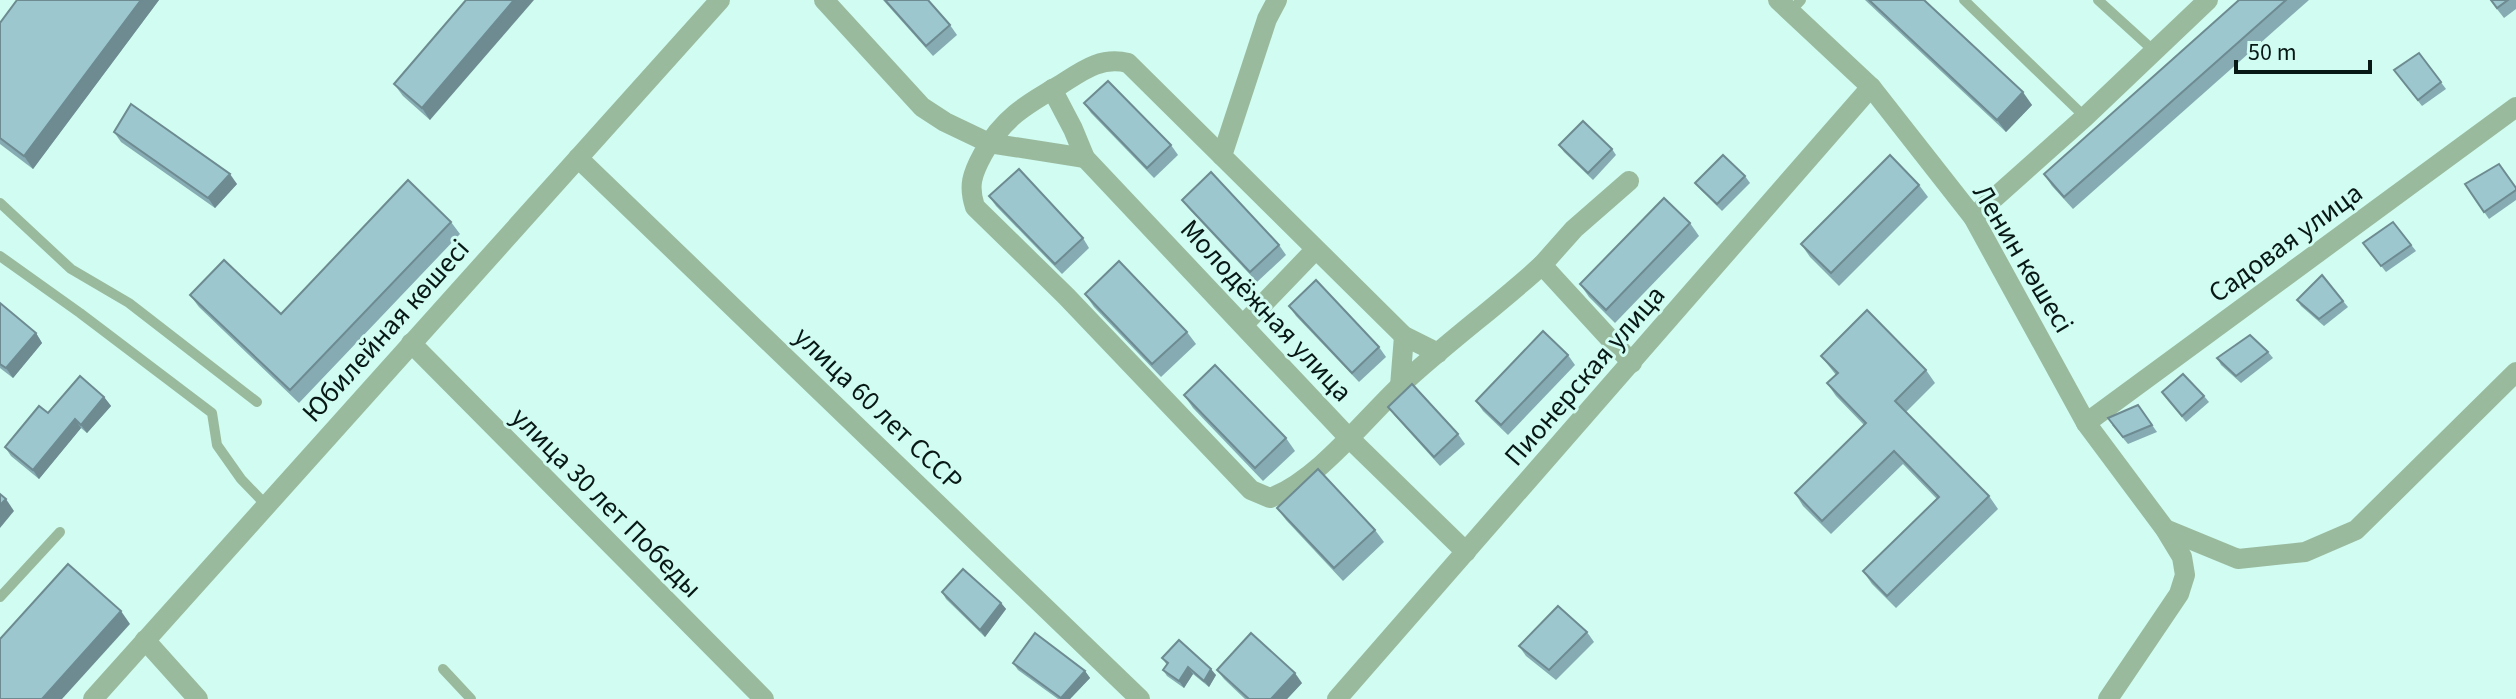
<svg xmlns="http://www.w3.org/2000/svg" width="2516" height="699" font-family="'Source Sans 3',sans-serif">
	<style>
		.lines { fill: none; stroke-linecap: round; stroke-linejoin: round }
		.service { stroke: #9aba9e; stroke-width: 10 }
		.minor { stroke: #9aba9e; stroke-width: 20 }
		.wall { fill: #86abb2 }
		.shaded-wall { fill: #6d8b91 }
		.building { fill: #9cc7cf; stroke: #6d8b91; stroke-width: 2 }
		.labels { text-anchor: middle; stroke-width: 6; stroke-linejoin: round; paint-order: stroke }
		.street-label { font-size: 28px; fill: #081815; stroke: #d0fcf1 }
	</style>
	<rect width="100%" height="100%" fill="#d0fcf1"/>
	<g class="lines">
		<g class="service">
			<polyline points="1964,0 2085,117"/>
			<polyline points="2098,0 2154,51"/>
			<polyline points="1790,12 1801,0"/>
			<polyline points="0,203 71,269 129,303 257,402"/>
			<polyline points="0,256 80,313 212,413 217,445 241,479 266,505"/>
			<polyline points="0,597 60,532"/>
			<polyline points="443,669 471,699"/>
		</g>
		<g class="minor">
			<polyline points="824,0 922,107 945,122 989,143 1085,158"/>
			<polyline points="1277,0 1267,19 1222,156 1404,336 1438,353"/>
			<polyline points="1778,0 1871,87 1973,217 2086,423 2165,529 2182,557 2185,575 2179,594 2108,699"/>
			<polyline points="1052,89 1073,129 1085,158 1349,438 1466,552"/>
			<path d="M 1222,156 L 1128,63 C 1101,56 1082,71 1060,85 C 1025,105 1002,119 983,154 C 972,174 968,186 975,207 L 1066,296 L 1251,490 L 1270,498 C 1317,481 1363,421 1400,386 C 1446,343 1496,307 1542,265 L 1632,363"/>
			<polyline points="578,158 1140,699"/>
			<polyline points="1973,217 2085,117 2208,0"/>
			<polyline points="1542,265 1574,229 1629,181"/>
			<polyline points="1244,324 1315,250"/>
			<polyline points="411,343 764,699"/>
			<polyline points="1400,386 1404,336"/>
			<polyline points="2086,423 2516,107"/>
			<polyline points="2165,529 2238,559 2305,552 2356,530 2516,372"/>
			<polyline points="145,640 198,699"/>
			<polyline points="93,699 720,0"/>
			<polyline points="1337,699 1871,87"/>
		</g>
	</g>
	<g class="wall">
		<polygon points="17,0 159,0 33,169 0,144 0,23"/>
		<polygon points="466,0 430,120 403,96 394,84"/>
		<polygon points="883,0 928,0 950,25 957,35 933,56"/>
		<polygon points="1865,0 1924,0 2032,105 2006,132"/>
		<polygon points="2239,0 2309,0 2073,209 2052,186 2044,174"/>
		<polygon points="2490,0 2516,0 2516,9 2504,18"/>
		<polygon points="2419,53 2446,89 2422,106 2394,70"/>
		<polygon points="1084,103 1171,145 1178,155 1154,178 1091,113"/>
		<polygon points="114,132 237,184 215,208 121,142"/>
		<polygon points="1559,145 1612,149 1616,155 1593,180 1564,152"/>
		<polygon points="1745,176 1750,183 1722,211 1700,189 1695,183"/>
		<polygon points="2465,184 2516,188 2516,200 2489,219"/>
		<polygon points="1919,185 1928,197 1839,286 1810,257 1801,244"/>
		<polygon points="989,196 1083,238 1089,248 1062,274 996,206"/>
		<polygon points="1182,200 1279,245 1286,255 1257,282 1189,209"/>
		<polygon points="451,222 460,234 299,403 199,307 190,295 281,314"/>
		<polygon points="2393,222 2416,251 2386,272 2363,243"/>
		<polygon points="1690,223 1699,236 1615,323 1589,297 1580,284"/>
		<polygon points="1085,294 1187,332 1196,344 1161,377 1094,307"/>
		<polygon points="2297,300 2343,301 2348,307 2324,326 2301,306"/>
		<polygon points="0,303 36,333 42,343 13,378 0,368"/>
		<polygon points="1289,306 1379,347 1386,357 1359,382 1296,316"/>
		<polygon points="2268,352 2273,358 2241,383 2221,365 2217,358"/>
		<polygon points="1568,355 1575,365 1508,435 1483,411 1476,401"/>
		<polygon points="1821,356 1926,370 1935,383 1906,412 1989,496 1998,509 1896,608 1872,584 1863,571 1937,499 1903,464 1831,534 1803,506 1795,493 1864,425 1836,396 1827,383 1836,375"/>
		<polygon points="1184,395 1286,438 1295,451 1263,481 1193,408"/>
		<polygon points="2204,396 2209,402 2186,422 2167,398"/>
		<polygon points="104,397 111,406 87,433 81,428 39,479 11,456 5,447 48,413"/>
		<polygon points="2138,405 2157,432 2128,444 2112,425"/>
		<polygon points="1388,407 1458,434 1465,444 1440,466 1395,416"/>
		<polygon points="1277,508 1375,530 1384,542 1343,581 1286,520"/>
		<polygon points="942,592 1001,603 1006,609 985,637 946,599"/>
		<polygon points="1587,632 1594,642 1556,680 1526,656 1519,646"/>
		<polygon points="1162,658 1216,675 1209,687 1193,674 1184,688 1167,676 1163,670 1167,665"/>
		<polygon points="1013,663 1085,671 1090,678 1070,699 1058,699 1018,670"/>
		<polygon points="1217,670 1302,683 1287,699 1245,699 1224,679"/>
	</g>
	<g class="shaded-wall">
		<polygon points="141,0 159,0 33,169 24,156"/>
		<polygon points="514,0 534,0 430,120 422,108"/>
		<polygon points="2023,92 2032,105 2006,132 1997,120"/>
		<polygon points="230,174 237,184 215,208 208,198"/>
		<polygon points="36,333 42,343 13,378 6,368"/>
		<polygon points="104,397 111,406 87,433 81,425"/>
		<polygon points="75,419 81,428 39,479 33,470"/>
		<polygon points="6,499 14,511 0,528 0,505"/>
		<polygon points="1001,603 1006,609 985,637 980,630"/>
		<polygon points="121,611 130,624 62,699 42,699"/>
		<polygon points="1188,667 1193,674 1184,688 1179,681"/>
		<polygon points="1211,669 1216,675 1209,687 1204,681"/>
		<polygon points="1085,671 1090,678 1070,699 1061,699 1061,698"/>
		<polygon points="1295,673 1302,683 1287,699 1271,699"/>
	</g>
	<g class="building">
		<polygon points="17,0 141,0 24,156 0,138 0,23"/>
		<polygon points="466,0 514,0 422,108 394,84"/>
		<polygon points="885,0 928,0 950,25 926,46"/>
		<polygon points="1869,0 1924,0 2023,92 1997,120"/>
		<polygon points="2239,0 2286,0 2064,197 2044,174"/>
		<polygon points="2491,0 2508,0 2497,8"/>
		<polygon points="2419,53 2441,82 2418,100 2394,70"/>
		<polygon points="1108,81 1171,145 1147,168 1084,103"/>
		<polygon points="131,104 230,174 208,198 114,132"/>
		<polygon points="1583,121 1612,149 1588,173 1559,145"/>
		<polygon points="1723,155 1745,176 1717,204 1695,183"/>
		<polygon points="1890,155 1919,185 1831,273 1801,244"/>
		<polygon points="2499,164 2516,188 2516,190 2484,212 2465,184"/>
		<polygon points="1019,169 1083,238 1055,264 989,196"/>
		<polygon points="1211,172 1279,245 1250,272 1182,200"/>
		<polygon points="408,180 451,222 290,390 190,295 224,260 281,314"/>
		<polygon points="1664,198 1690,223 1606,310 1580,284"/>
		<polygon points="2393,222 2411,245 2381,266 2363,243"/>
		<polygon points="1119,261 1187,332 1152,364 1085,294"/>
		<polygon points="2322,275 2343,301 2319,319 2297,300"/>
		<polygon points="1316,280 1379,347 1352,373 1289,306"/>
		<polygon points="0,303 36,333 6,368 0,364"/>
		<polygon points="1867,310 1926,370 1895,401 1989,496 1887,596 1863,571 1939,497 1894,451 1822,521 1795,493 1866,423 1827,383 1838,373 1821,356"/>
		<polygon points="1543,331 1568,355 1501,425 1476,401"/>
		<polygon points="2250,335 2268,352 2236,376 2217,358"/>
		<polygon points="1215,365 1286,438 1255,468 1184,395"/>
		<polygon points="2183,374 2204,396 2182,416 2162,392"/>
		<polygon points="80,376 104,397 81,425 75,419 33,470 5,447 39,406 48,413"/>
		<polygon points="1412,384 1458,434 1434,457 1388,407"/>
		<polygon points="2138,405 2152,425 2123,437 2108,418"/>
		<polygon points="1318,469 1375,530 1334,568 1277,508"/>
		<polygon points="0,494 6,499 0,505"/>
		<polygon points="68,564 121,611 42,699 0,699 0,639"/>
		<polygon points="963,569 1001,603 980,630 942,592"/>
		<polygon points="1558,606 1587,632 1549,670 1519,646"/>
		<polygon points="1035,633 1085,671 1061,698 1013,663"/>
		<polygon points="1251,633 1295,673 1271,699 1249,699 1217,670"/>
		<polygon points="1179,640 1211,669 1204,681 1188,667 1179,681 1163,670 1168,663 1162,658"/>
	</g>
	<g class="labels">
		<g class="street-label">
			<text transform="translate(2285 242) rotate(-36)" y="10">Садовая улица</text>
			<text transform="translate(2024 258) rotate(59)" y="10">Ленин көшесі</text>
			<text transform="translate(1267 310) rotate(47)" y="10">Молодёжная улица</text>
			<text transform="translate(385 330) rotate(-48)" y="10">Юбилейная көшесі</text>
			<text transform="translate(1584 375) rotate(-49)" y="10">Пионерская улица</text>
			<text transform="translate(879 408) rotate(44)" y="10">улица 60 лет СССР</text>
			<text transform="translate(607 502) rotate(45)" y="10">улица 30 лет Победы</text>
		</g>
	</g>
	<path d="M2236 60v12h134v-12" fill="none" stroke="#081815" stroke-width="4"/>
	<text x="2248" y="60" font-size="24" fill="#081815" stroke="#d0fcf1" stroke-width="6" paint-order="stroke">50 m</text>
</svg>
